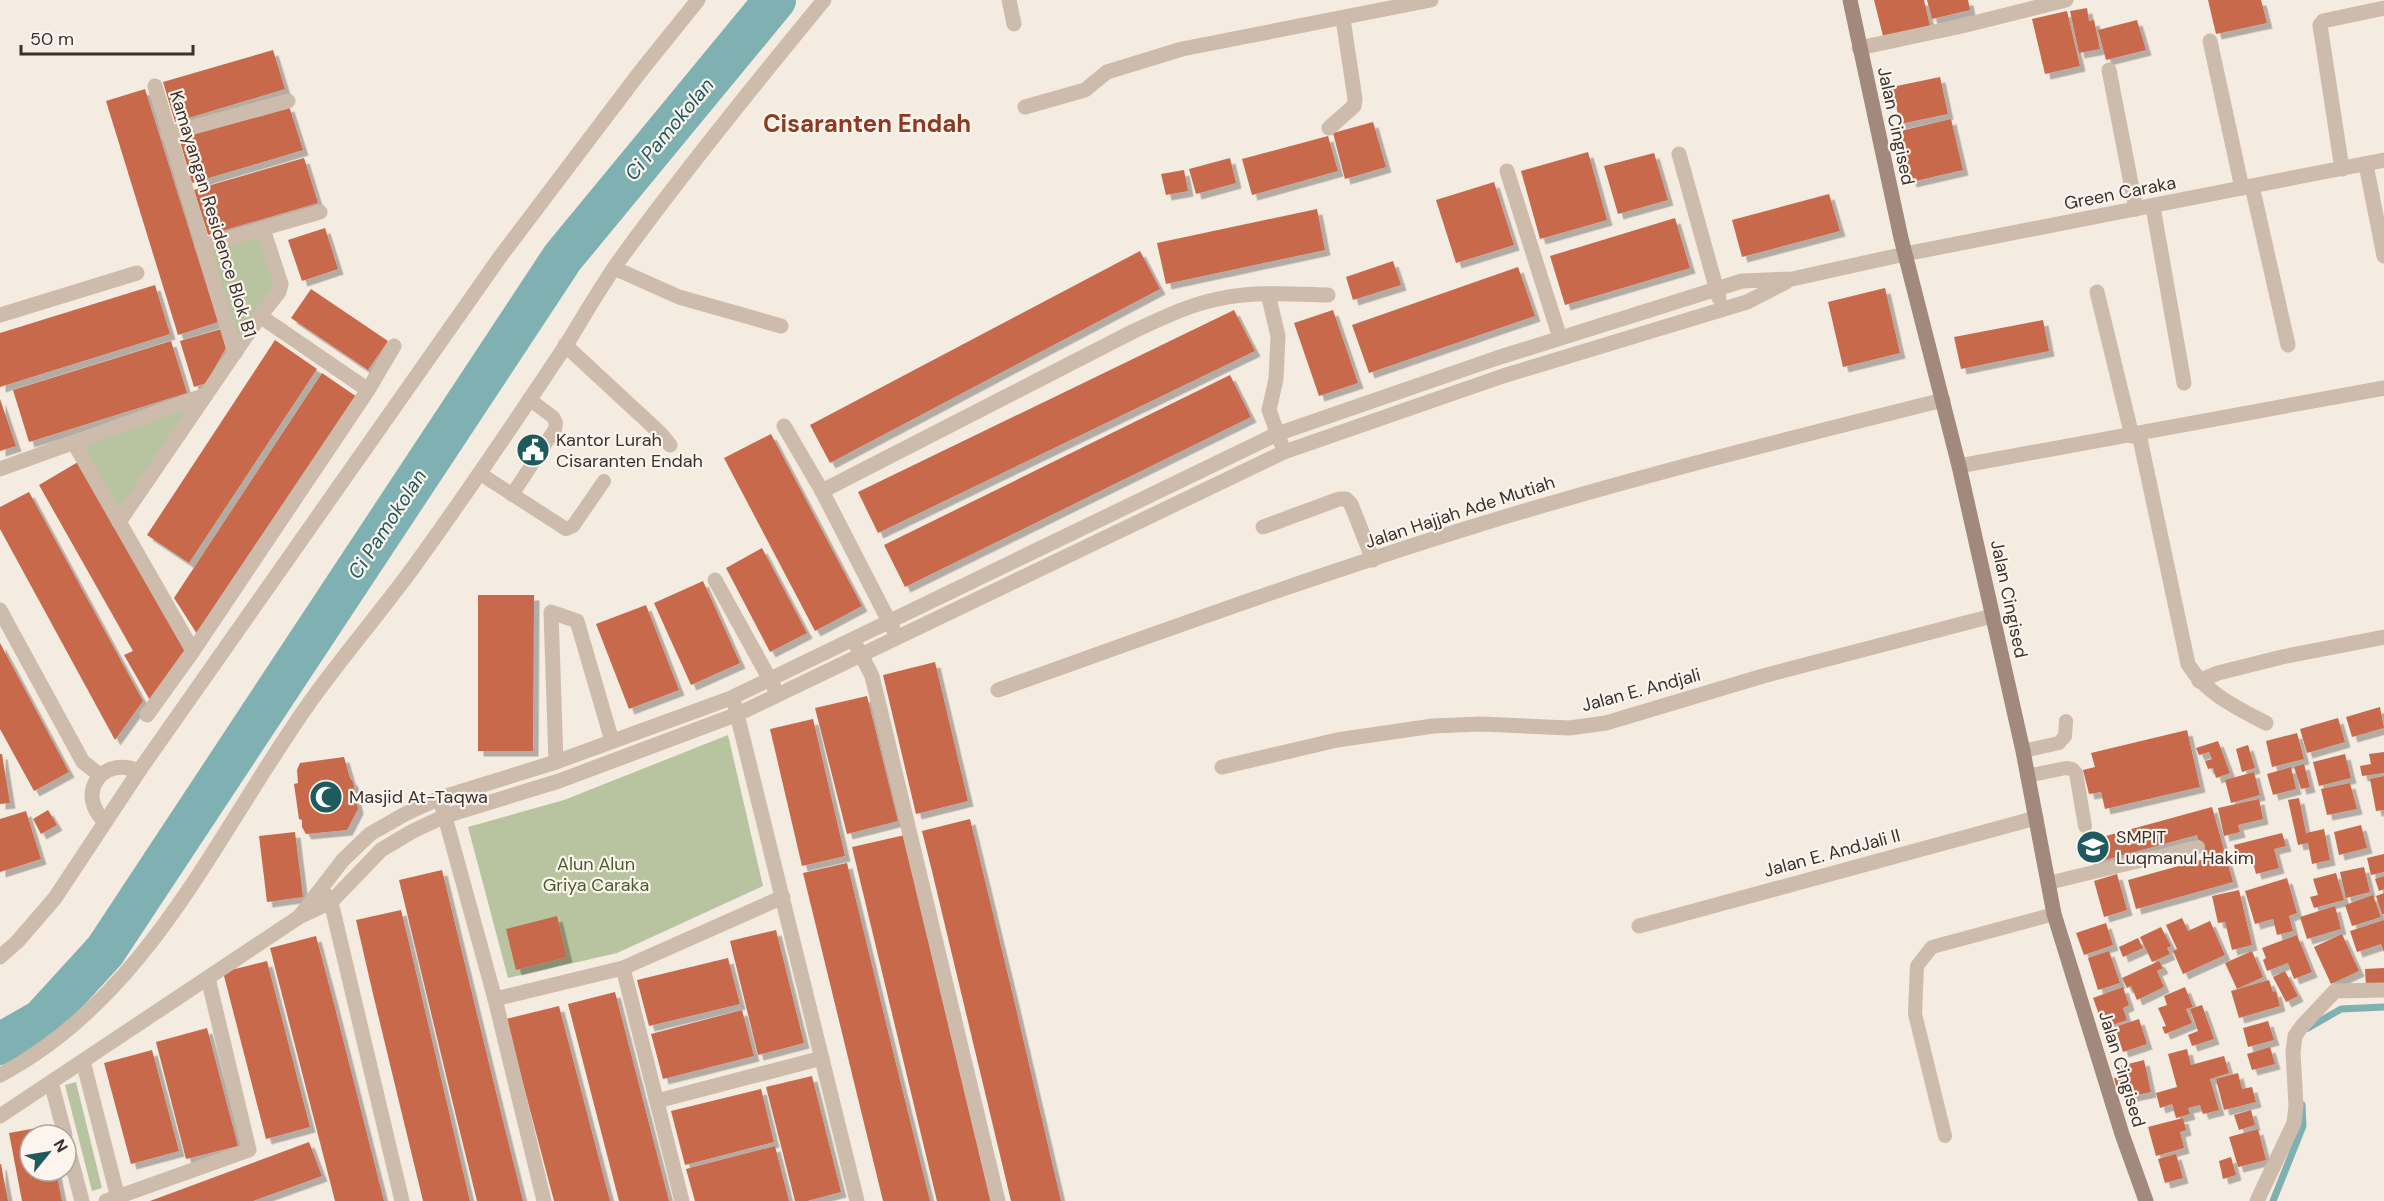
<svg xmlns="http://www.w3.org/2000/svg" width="2384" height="1201" font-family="'DM Sans',sans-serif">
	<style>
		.green { fill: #b8c4a0 }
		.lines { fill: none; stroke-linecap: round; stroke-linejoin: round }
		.stream { stroke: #7fb0b2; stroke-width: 7 }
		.river { stroke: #7fb0b2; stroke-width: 42 }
		.building { fill: #c8694b; filter: url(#shadow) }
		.service { stroke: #cdbbac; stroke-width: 14 }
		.minor { stroke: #cdbbac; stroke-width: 15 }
		.secondary { stroke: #a18a7d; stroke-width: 15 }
		.labels { text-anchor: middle; stroke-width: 4.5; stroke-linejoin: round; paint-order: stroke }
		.street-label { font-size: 18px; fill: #3b302b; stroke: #fbf5ee }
		.poi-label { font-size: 18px; fill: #3b302b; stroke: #fbf5ee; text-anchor: start }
		.park-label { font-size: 18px; fill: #4a5a2e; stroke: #fbf5ee }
		.water-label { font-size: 20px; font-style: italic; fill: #1f5a5e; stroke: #fbf5ee }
		.district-label { font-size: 24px; font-weight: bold; fill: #8c3b22; stroke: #fbf5ee }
	</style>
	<defs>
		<filter id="shadow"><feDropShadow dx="5.5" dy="5.5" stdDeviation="0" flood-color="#0004"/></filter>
	</defs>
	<rect width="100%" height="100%" fill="#f4ebe1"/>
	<g class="green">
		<polygon points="261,232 277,283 236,346 205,248"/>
		<polygon points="197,401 120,517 79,444"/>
		<polygon points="728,735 763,886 617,953 508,978 468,827 564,800"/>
		<polygon points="76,1082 102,1188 92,1191 65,1085"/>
	</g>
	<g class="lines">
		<g class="stream">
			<polyline points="2308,1028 2341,1009 2384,1007"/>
			<polyline points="2273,1201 2303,1126 2302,1105"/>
		</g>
		<polyline class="river" points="0,1044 42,1020 105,951 563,257 775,0"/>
	</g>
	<g class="building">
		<polygon points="1874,0 1924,0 1930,26 1883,36"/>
		<polygon points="1927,0 1968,0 1970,10 1932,19"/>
		<polygon points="2208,0 2261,0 2267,23 2216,34"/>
		<polygon points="2087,8 2089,21 2094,20 2100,49 2079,53 2070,11"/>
		<polygon points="2067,11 2080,66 2045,74 2032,19"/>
		<polygon points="2137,20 2146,50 2106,60 2098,30"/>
		<polygon points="273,50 285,89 175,122 163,82"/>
		<polygon points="1940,77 1948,114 1900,124 1892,87"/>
		<polygon points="145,89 218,322 178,335 106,101"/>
		<polygon points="289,106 303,150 192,183 179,138"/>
		<polygon points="1951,119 1963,170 1911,182 1900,131"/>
		<polygon points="1373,122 1386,167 1345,179 1333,133"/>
		<polygon points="1328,136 1338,171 1252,195 1242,159"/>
		<polygon points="1588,152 1607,220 1540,239 1521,171"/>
		<polygon points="1654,153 1668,200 1618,214 1604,166"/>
		<polygon points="304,158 318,203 208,235 194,190"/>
		<polygon points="1230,158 1236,183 1196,194 1189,169"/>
		<polygon points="1184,170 1188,191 1166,195 1161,174"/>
		<polygon points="1494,182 1514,245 1456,263 1436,200"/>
		<polygon points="1829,194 1840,231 1742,257 1732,220"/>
		<polygon points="1317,209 1325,250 1166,284 1157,243"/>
		<polygon points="1675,218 1690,268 1565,305 1550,256"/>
		<polygon points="325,228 338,269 302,281 288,240"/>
		<polygon points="1140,251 1160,289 830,463 810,425"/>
		<polygon points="1393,261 1401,285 1353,300 1346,277"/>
		<polygon points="1518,267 1535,316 1369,373 1352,325"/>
		<polygon points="155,285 170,334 0,387 0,333"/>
		<polygon points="1885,288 1900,353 1843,367 1828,302"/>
		<polygon points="311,289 388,341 368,370 291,318"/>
		<polygon points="1234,310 1255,351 878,533 858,492"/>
		<polygon points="1333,310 1358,383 1319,396 1294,323"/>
		<polygon points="2043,320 2049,351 1961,369 1954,337"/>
		<polygon points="221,329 226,348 206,383 194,387 180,341"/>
		<polygon points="275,340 317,369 189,563 147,535"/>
		<polygon points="171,341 187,393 29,442 13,390"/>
		<polygon points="322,373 357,397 199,637 174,598"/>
		<polygon points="1230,375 1251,417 905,587 884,545"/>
		<polygon points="0,399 16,446 0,451"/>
		<polygon points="771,434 862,606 815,631 724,458"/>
		<polygon points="78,462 187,652 151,702 124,655 133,651 39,485"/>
		<polygon points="29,492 143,701 115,740 0,529 0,507"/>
		<polygon points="762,548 807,633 770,652 726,568"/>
		<polygon points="703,581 740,663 691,685 654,603"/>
		<polygon points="478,595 534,595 533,751 478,751"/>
		<polygon points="646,605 679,690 629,709 596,624"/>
		<polygon points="0,643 69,772 34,791 0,729"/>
		<polygon points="935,662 968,801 916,814 883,675"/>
		<polygon points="867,696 898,821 847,834 815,708"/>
		<polygon points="2380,707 2384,728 2352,737 2346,717"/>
		<polygon points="2338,718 2345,742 2307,753 2300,729"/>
		<polygon points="813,719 845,856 802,866 770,729"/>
		<polygon points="2187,730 2200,787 2105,809 2101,792 2089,794 2083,770 2095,767 2091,753"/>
		<polygon points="2297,733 2304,759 2272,767 2266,741"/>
		<polygon points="2218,741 2230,773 2216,778 2213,768 2208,769 2205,761 2212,759 2209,752 2199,755 2196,748"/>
		<polygon points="2248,745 2255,768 2242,772 2236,749"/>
		<polygon points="2384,752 2384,773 2362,776 2360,766 2371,764 2369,754"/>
		<polygon points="0,754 2,754 10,803 0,804"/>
		<polygon points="2345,754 2351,778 2319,786 2313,762"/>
		<polygon points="344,757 350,778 353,782 358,809 347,830 306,834 302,827 302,820 299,819 294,784 298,783 297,770 300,763"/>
		<polygon points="2304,764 2310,787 2301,789 2294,767"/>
		<polygon points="2291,767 2296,789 2273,795 2267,774"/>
		<polygon points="2254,772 2260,795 2231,803 2225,780"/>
		<polygon points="2384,776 2384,810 2376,811 2370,779"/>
		<polygon points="2350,783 2357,809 2327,815 2321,789"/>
		<polygon points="2299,798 2306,833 2324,829 2330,860 2312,864 2308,843 2298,845 2288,800"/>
		<polygon points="2259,799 2263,819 2238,825 2240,832 2224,836 2218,808"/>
		<polygon points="2212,807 2233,882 2136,909 2128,880 2204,859 2197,835 2090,864 2084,842"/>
		<polygon points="48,810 57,825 41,834 33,819"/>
		<polygon points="26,811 41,859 0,872 0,819"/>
		<polygon points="970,819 1014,1000 1061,1201 1011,1201 931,867 922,831"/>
		<polygon points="2361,825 2367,848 2339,855 2334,832"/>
		<polygon points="295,832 303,897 267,902 259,836"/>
		<polygon points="2282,833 2286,846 2274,849 2279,868 2256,874 2251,855 2237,859 2234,845"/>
		<polygon points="905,835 992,1201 937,1201 852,847"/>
		<polygon points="2384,854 2384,872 2371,875 2367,858"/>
		<polygon points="847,863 896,1064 930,1201 883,1201 803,873"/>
		<polygon points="2364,867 2370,892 2346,898 2340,872"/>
		<polygon points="442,870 503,1121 523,1201 477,1201 453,1104 399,880"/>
		<polygon points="2336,873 2344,900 2314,908 2310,897 2318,895 2313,879"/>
		<polygon points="2117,874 2127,910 2104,917 2094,881"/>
		<polygon points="2384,876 2384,889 2379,891 2375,879"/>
		<polygon points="2287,878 2297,913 2289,916 2293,931 2277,935 2273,919 2255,924 2245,891"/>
		<polygon points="2239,890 2252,945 2232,950 2225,922 2218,923 2212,896"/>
		<polygon points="2384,893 2384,914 2382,914 2376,896"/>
		<polygon points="2373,895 2381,917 2352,926 2345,905"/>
		<polygon points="2335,906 2341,929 2307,939 2300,917"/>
		<polygon points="401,910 410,947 470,1201 423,1201 373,994 356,920"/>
		<polygon points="557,916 567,957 516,970 506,929"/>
		<polygon points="2182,918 2188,931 2210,921 2225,955 2183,974 2173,951 2177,949 2166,925"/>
		<polygon points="2384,920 2384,952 2381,944 2357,952 2350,931"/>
		<polygon points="2106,923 2113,945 2084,955 2076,933"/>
		<polygon points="2161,927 2171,946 2167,948 2170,954 2152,962 2140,937"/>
		<polygon points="776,930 804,1043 758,1055 730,941"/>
		<polygon points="2342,934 2359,971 2331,984 2314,947"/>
		<polygon points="2297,935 2312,972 2294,979 2288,963 2267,971 2263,960 2266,958 2262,948"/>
		<polygon points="316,936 333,1000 384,1201 335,1201 325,1162 270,948"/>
		<polygon points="2138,938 2143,948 2123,957 2119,947"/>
		<polygon points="2109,951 2120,983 2098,990 2088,958"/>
		<polygon points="2252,951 2263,977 2237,989 2225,963"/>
		<polygon points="728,958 740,1004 649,1026 637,980"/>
		<polygon points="267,961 310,1127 266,1139 223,972"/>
		<polygon points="2159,961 2163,968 2157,971 2164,987 2137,1000 2131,986 2127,988 2122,978"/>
		<polygon points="2384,968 2384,986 2366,987 2365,969"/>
		<polygon points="2285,971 2298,996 2286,1002 2273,977"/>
		<polygon points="2269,980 2273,992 2276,991 2280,1006 2239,1018 2231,991"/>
		<polygon points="2123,987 2129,1005 2123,1008 2127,1020 2104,1028 2093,998"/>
		<polygon points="2185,987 2193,1007 2186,1009 2192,1023 2165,1034 2162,1027 2166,1026 2158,1008 2167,1005 2164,996"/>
		<polygon points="615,992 622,1019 669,1201 619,1201 568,1004"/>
		<polygon points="2202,1005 2214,1039 2192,1046 2188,1035 2198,1031 2190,1009"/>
		<polygon points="559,1006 610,1201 554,1201 506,1019"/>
		<polygon points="742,1010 754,1056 663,1079 651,1034"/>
		<polygon points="2139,1019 2147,1044 2123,1052 2115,1027"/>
		<polygon points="2268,1021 2274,1040 2248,1047 2243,1028"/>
		<polygon points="207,1028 238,1146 186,1159 156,1042"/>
		<polygon points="2270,1047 2275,1064 2252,1070 2247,1054"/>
		<polygon points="2187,1049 2191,1065 2224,1056 2229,1073 2210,1079 2219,1110 2203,1114 2200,1105 2188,1108 2190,1114 2176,1118 2172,1104 2160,1108 2156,1093 2177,1087 2168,1054"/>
		<polygon points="152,1050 179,1151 131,1164 104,1063"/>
		<polygon points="2144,1060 2151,1092 2127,1097 2125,1088 2117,1090 2114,1078 2122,1076 2120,1066"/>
		<polygon points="2238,1073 2242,1089 2252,1087 2256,1102 2224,1110 2216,1079"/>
		<polygon points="812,1076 841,1192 807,1201 795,1201 766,1087"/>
		<polygon points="761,1089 774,1142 685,1165 671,1111"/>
		<polygon points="2251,1110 2255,1125 2239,1130 2234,1115"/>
		<polygon points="2183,1118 2186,1130 2180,1132 2184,1148 2156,1156 2148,1127"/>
		<polygon points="48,1126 50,1135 30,1135 30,1171 56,1171 62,1201 22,1201 9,1133"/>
		<polygon points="2258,1129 2266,1160 2238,1167 2229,1137"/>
		<polygon points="309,1142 322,1176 253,1201 150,1201"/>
		<polygon points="775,1146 789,1201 695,1201 686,1169"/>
		<polygon points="2176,1154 2183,1178 2165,1183 2158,1159"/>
		<polygon points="2231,1157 2236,1175 2223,1179 2219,1161"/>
		<polygon points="0,1164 1,1164 8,1201 0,1201"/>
	</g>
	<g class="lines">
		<g class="service">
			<polyline points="479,473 566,529 573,526 604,481"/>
			<polyline points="512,495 555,429 556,423 553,417 529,399"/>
			<polyline points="2023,751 2059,743 2065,736 2066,721"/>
			<polyline points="2027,776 2066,768 2072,769 2076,773 2085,826"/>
			<polyline points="2048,883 2198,847"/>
			<polyline points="1945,1136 1915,1014 1917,966 1932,947 2054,914"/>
		</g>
		<g class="minor">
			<polyline points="1009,0 1014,24"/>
			<polyline points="2210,41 2242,188"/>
			<polyline points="1859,48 1962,26 2066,0"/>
			<polyline points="2109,70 2136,209"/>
			<polyline points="155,86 235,353"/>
			<polyline points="1025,107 1085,90 1107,72 1182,49 1431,0"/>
			<polyline points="1329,128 1354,106 1355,99 1343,19"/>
			<polyline points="168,134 288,101"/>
			<polyline points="1679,154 1719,298"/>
			<polyline points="2366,165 2384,256"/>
			<polyline points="2342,169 2320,25 2323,21 2384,8"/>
			<polyline points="1507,171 1560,338"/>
			<polyline points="2252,186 2288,345"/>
			<polyline points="2153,207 2184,383"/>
			<polyline points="263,229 281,284 279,292 260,316 368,390"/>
			<polyline points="202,246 320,212"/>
			<polyline points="614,268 679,297 781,326"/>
			<polyline points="2097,292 2132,436"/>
			<polyline points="1268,294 1278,336 1276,379 1269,410 1281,443"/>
			<polyline points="0,315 137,273"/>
			<polyline points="565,345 660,433 670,445"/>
			<polyline points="784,426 822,491 893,629"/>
			<path d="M 2139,434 L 2188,664 C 2205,693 2237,708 2266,723"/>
			<polyline points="74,443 193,651 147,715"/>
			<polyline points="1959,466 2384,388"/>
			<polyline points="0,469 205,395"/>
			<path d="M 822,491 L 1132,332 C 1160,319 1188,305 1218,299 C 1254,291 1292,294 1328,295"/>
			<polyline points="119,522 260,316"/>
			<polyline points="1263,527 1339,499 1346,499 1351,504 1373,560"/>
			<polyline points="715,580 774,687"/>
			<polyline points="0,610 83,762 100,775"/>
			<polyline points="857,647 872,676 998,1201"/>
			<polyline points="193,651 368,390 394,346"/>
			<polyline points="2199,681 2218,673 2282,657 2384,637"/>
			<path d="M 998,690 C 1157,633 1316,575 1478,525 C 1631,478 1787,439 1943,400"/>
			<polyline points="735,706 857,1201"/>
			<polyline points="556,762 551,612 577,621 612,741"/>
			<polyline points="1222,767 1337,740 1433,726 1482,724 1569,728 1606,723 1763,676 1992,616"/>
			<polyline points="442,806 495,999 544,1201"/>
			<path d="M 105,822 C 75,794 102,755 139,771"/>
			<polyline points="326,895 331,902 402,1201"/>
			<polyline points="299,917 343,860 370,834 405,814 440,798 556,762 731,698 1277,434 1497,358 1742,281 1792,279 1905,254 2384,160"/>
			<polyline points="1639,926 2036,818"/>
			<polyline points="0,957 17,942 55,898 139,771 500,257 640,72 698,0"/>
			<polyline points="623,968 682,1201"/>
			<polyline points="495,999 623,968 783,897"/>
			<polyline points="83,1061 118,1198"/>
			<path d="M 0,1075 C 152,995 219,827 315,695 C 347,651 383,609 415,565 C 467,493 517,419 566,345 C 584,316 601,286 621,258 C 685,170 754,85 824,0"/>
			<polyline points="51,1082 65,1135"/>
			<polyline points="657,1101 822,1058"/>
			<polyline points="0,1116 299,917 331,902 381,850 413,831 445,816 559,781 738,714 1284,452 1503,376 1747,302 1786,282"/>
			<polyline points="66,1141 82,1201"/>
			<polyline points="106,1201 249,1150 208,978"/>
			<polyline points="2257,1201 2294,1123 2296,1106 2293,1052 2295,1036 2302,1026 2335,991 2384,990"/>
		</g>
		<polyline class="secondary" points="1850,0 1901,238 1959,466 2023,751 2054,914 2122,1134 2146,1201"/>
	</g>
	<defs>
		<symbol id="civic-disc" viewBox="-11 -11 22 22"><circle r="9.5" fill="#1f5a5e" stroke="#fbf5ee"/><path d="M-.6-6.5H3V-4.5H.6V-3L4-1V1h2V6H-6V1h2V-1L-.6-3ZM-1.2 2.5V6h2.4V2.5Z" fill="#fff"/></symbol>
		<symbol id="mosque-disc" viewBox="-11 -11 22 22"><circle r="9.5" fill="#1f5a5e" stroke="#fbf5ee"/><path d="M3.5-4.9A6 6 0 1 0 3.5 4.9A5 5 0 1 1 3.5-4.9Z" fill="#fff"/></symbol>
		<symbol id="school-disc" viewBox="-11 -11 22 22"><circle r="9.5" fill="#1f5a5e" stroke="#fbf5ee"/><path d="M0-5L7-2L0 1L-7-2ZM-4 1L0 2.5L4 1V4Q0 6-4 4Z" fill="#fff"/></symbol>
	</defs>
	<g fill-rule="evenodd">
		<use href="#civic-disc" x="514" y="431" width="38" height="38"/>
		<use href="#mosque-disc" x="307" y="778" width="38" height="38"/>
		<use href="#school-disc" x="2074" y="828" width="38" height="38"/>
	</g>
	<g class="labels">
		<g class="street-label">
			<text transform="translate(1896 126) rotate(78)" y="6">Jalan Cingised</text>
			<text transform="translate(2120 193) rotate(-11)" y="6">Green Caraka</text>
			<text transform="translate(213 214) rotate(73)" y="6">Kamayangan Residence Blok B1</text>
			<text transform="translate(1460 512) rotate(-18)" y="6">Jalan Hajjah Ade Mutiah</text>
			<text transform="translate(2009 599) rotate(78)" y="6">Jalan Cingised</text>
			<text transform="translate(1641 690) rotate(-15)" y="6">Jalan E. Andjali</text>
			<text transform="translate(1832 853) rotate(-15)" y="6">Jalan E. AndJali II</text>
			<text transform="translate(2122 1069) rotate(73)" y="6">Jalan Cingised</text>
		</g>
		<g class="poi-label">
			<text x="556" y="446">Kantor Lurah<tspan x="556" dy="21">Cisaranten Endah</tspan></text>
			<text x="349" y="803">Masjid At-Taqwa</text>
			<text x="2116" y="843">SMPIT<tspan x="2116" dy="21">Luqmanul Hakim</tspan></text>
		</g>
		<g class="park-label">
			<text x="596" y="870">Alun Alun<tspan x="596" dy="21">Griya Caraka</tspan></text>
		</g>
		<g class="water-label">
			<text transform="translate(669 129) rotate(-50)" y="7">Ci Pamokolan</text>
			<text transform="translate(387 524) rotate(-57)" y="7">Ci Pamokolan</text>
		</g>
		<g class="district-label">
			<text x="867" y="132">Cisaranten Endah</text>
		</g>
	</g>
	<g transform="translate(48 1153) rotate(60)"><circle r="28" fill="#fbf5ee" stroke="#aea6a0" stroke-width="1.5"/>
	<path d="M0-4.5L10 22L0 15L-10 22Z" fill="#1f5a5e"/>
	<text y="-9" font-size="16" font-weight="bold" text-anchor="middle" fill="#3b302b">N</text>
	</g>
	<path d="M21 45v9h172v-9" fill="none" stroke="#3b302b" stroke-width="3"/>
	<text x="30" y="45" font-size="18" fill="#3b302b" stroke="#fbf5ee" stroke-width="4.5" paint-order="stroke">50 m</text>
</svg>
